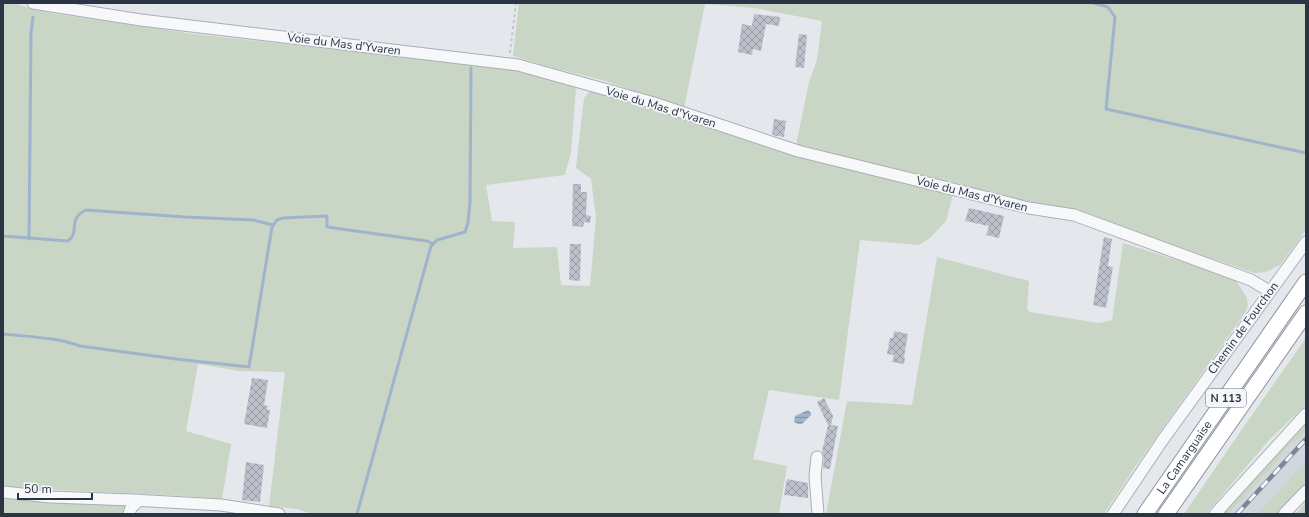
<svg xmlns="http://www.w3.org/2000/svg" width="1309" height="517" font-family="'Nunito Sans',sans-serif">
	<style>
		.built { fill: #d2d6de }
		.green { fill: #c9d6c5 }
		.water { fill: url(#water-rules) }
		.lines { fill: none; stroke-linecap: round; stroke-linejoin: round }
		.stream { stroke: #9fb4cc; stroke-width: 3 }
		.building { fill: url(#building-cross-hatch) }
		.minor-casing { stroke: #a9aeb7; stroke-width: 13 }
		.highway-casing { stroke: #8b94a3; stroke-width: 17 }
		.path { stroke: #c2c5cb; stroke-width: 2; stroke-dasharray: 3 3; stroke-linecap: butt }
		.minor { stroke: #f7f8fa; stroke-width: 11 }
		.highway { stroke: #fff; stroke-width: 15 }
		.rail-casing { stroke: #7d8696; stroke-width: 4.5 }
		.rail { stroke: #f4f6f9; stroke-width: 3; stroke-dasharray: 9; stroke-linecap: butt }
		.labels { text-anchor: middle; stroke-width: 3.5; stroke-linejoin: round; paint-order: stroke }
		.shield { fill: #f4f6f9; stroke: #676e7b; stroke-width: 1 }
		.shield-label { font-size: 11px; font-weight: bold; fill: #2b3445 }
		.street-label { font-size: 12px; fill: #2b3445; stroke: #f4f6f9 }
	</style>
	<defs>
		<pattern id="water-rules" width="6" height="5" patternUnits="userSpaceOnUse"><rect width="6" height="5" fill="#9fb4cc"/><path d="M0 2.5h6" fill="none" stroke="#8293a7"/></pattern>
		<pattern id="building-cross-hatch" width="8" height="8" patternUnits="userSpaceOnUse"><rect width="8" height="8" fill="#bbc0ca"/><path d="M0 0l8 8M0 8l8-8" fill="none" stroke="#989da6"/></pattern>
	</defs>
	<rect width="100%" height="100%" fill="#e4e7ec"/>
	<polygon class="built" points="1306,431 1306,460 1257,514 1229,514 1279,460 1282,455 1291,442 1294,443"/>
	<g class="green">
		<path d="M 3,3 L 15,3 L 31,9 L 57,14 L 194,34 L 513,69 L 576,86 L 571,152 L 565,175 L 486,185 L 492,221 L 515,222 L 513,248 L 557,247 L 561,285 L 590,286 L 596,218 L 591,179 L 576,168 L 584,98 L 592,89 L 625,98 L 768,146 L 850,170 L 929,188 L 953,195 L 946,221 L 930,238 L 919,245 L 860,240 L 839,400 L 769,390 L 753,459 L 787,466 L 779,514 L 311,514 L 298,509 L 269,506 L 285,372 L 239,371 L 198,364 L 186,431 L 231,444 L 222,499 C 149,492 76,493 3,486 Z"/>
		<polygon points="519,3 1306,3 1306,230 1280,265 1266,272 1254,273 1077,211 1021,200 952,182 883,167 813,148 796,145 809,82 817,60 822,21 754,8 705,4 684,108 602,80 546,66 513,56"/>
		<polygon points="1123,243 1234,278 1246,296 1248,305 1245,313 1135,467 1104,514 826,514 847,401 912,405 937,257 1029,281 1027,308 1029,312 1099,323 1112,320"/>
		<polygon points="1306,338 1306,405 1270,439 1206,514 1184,514 1240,432"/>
		<polygon points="1306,418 1306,431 1294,443 1291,442 1282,455 1279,460 1229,514 1218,514"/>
		<polygon points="1306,460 1306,485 1279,514 1257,514"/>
		<polygon points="3,495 110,502 129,506 124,514 3,514"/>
		<polygon points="1306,501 1306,514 1296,514"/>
	</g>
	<polygon class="water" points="808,410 811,413 811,415 802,424 798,424 794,422 795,416"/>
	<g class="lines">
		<g class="stream">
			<polyline points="1093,3 1108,7 1115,17 1106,109 1306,153"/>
			<path d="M 3,236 L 68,241 C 81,232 66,220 86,210 L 185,217 L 253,220 L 273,225"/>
			<polyline points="29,239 31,33 33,17"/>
			<path d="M 3,334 C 29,337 56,337 80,346 L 176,359 L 249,367 L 272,227 L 277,220 L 283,218 L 327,216 L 327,227 L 427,241 L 433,244"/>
			<polyline points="357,514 431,246 437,240 465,232 468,223 470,202 471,68"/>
		</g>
	</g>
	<g class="building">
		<polygon points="754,14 780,17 779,26 766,24 761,51 753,49 752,55 738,52 742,24 752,26"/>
		<polygon points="799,34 807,35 804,68 795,67"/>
		<polygon points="774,119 786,121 784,137 772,135"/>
		<polygon points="573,184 581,184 581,192 587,192 586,215 591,216 590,223 584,222 583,227 572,226"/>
		<polygon points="969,208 1004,216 999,238 986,235 989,226 965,221"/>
		<polygon points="1104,237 1112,239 1108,266 1113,267 1106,308 1093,305"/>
		<polygon points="570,244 581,244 580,281 569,280"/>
		<polygon points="894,331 908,334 904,357 905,357 904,364 892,362 894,355 887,354 890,338 893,338"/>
		<polygon points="252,378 268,380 264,405 268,406 267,410 270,410 267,428 244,424"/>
		<polygon points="824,398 833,416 831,425 838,426 830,469 823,468 824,457 822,452 828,425 817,402"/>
		<polygon points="246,462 264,465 260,502 242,500"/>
		<polygon points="787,479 808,483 808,498 784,495"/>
	</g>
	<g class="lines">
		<defs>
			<g id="minor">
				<polyline points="33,3 141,20 518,65 654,103 798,151 1029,208 1074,215 1251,280 1269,291"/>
				<polyline points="817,457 815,476 818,514"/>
				<polyline points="3,492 51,497 132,500 221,505 279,514"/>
				<polyline points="129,514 131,508 139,500"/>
				<polyline points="1113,514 1162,441 1306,242"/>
				<polyline points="1215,514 1306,414"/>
				<polyline points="1284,514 1306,491"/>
			</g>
			<g id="highway">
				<path id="s1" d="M 1145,514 L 1306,282"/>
				<polyline points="1166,514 1306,313"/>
			</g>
		</defs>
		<use href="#minor" class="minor-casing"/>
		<use href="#highway" class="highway-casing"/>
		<polyline class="path" points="510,53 516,3"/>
		<use href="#minor" class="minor"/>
		<use href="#highway" class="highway"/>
		<defs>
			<polyline id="rail" points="1237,514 1306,439"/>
		</defs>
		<use href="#rail" class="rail-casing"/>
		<use href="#rail" class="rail"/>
	</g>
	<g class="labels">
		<rect class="shield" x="1206" y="389" width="40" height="18" rx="3"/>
		<g class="shield-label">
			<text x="1226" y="402">N 113</text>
		</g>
		<g class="street-label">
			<text transform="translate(344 44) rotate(7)" y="4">Voie du Mas d'Yvaren</text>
			<text transform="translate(661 107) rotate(17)" y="4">Voie du Mas d'Yvaren</text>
			<text transform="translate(972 194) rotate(14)" y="4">Voie du Mas d'Yvaren</text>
			<text transform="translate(1243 328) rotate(-54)" y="4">Chemin de Fourchon</text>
			<text dy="4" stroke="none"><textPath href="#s1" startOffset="69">La Camarguaise</textPath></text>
		</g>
	</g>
	<rect width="1309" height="517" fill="none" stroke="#2b3445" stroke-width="8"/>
	<path d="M18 493v6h74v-6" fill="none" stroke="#2b3445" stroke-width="2"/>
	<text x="24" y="493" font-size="12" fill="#2b3445" stroke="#f4f6f9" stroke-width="3" paint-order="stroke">50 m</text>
</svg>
